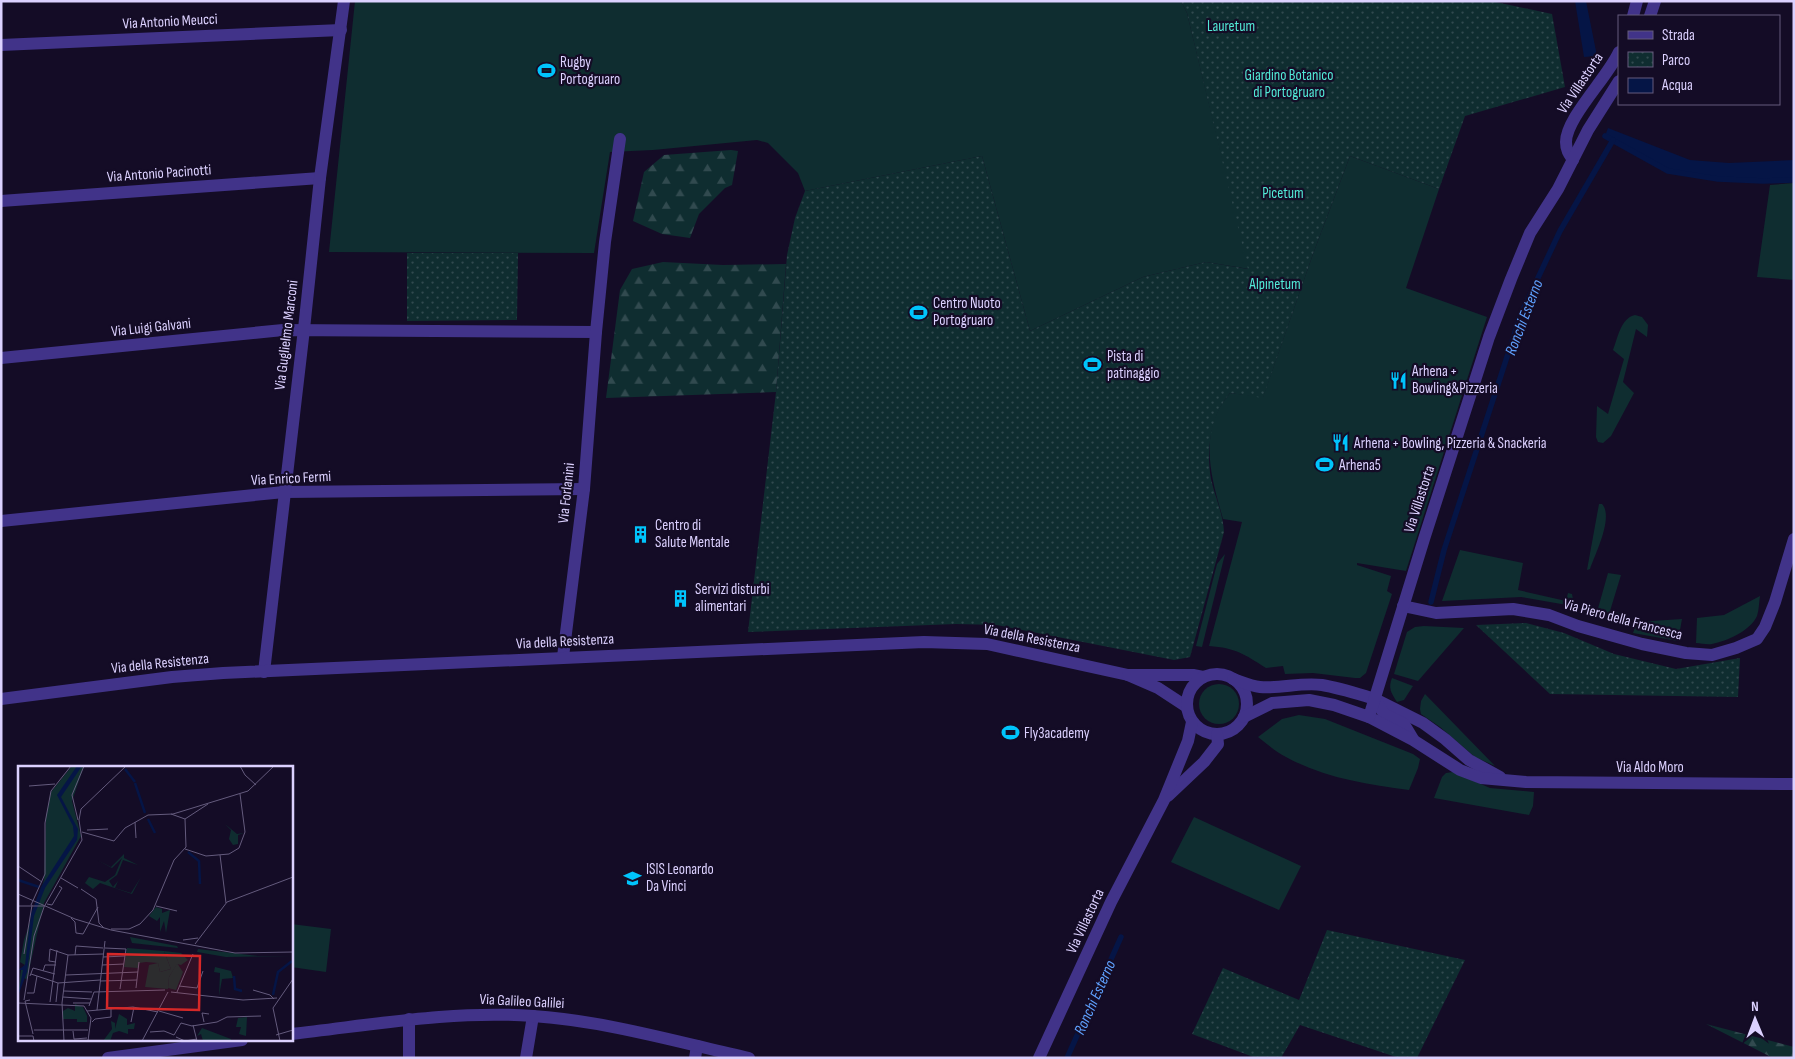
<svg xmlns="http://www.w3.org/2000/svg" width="1795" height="1059" font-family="'Sofia Sans Condensed',sans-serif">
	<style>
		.grass { fill: #0f2d30 }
		.forest { fill: url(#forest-firs) }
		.park { fill: url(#park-dots) }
		.water { fill: #051546 }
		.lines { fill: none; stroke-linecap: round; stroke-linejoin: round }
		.stream { stroke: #051546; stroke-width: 5.5 }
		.minor { stroke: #413389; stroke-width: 12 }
		.tertiary { stroke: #413389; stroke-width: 12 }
		.labels { text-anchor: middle; stroke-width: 4.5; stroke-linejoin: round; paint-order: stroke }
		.street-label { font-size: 15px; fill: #dcd1ff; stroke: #140c26 }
		.park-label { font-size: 15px; fill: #52ead7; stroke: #140c26 }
		.poi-label { font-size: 15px; fill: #dcd1ff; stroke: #140c26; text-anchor: start }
		.water-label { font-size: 16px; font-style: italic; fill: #5fa1ff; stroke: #140c26 }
		.inset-river { fill: none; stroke: #051546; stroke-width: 2.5 }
		.inset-road { fill: none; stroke: #645b7d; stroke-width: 1 }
		.view { fill: #d62828; fill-opacity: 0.15; stroke: #d62828; stroke-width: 2.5 }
		.inset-edge { fill: none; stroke: #dcd1ff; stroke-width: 2.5 }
	</style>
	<defs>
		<pattern id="forest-firs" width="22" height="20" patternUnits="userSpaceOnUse" patternTransform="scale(1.25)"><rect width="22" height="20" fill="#0f2d30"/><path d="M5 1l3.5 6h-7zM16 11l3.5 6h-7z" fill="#314a4f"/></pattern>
		<pattern id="park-dots" width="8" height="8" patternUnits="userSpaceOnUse" patternTransform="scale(1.25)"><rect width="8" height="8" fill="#0f2d30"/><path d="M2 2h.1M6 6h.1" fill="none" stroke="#314a4f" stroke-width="1.8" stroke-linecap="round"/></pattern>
	</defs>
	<rect width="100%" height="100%" fill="#140c26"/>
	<g class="grass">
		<polygon points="355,1 1181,1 1187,13 1249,269 1206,262 1143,277 1030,331 982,156 805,191 798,173 768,143 757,140 653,150 610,152 594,253 329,252"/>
		<path d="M 1350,156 L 1439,189 L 1406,288 L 1487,317 L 1406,571 L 1357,563 L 1357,565 L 1391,576 L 1387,591 L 1392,594 L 1366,673 L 1360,678 L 1355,678 L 1313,673 L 1285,674 L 1283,666 L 1266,668 C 1244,654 1236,648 1209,646 L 1242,522 L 1223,519 C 1211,477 1197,431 1230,393 L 1263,397 L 1313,254 Z"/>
		<polygon points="1794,183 1794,280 1757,277 1770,185"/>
		<path d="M 1635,315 L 1642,317 L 1648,325 L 1647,337 L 1636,329 L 1623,382 L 1634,393 L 1611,436 L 1603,443 L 1598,442 L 1596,437 L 1597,406 L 1608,414 L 1624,359 L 1613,350 C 1618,337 1621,318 1635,315 Z"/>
		<path d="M 1599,504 L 1602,504 C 1614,517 1595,554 1590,569 L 1587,570 Z"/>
		<polygon points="1460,550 1523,563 1518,590 1566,601 1568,593 1572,594 1573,600 1567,605 1521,597 1442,601"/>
		<polygon points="1225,554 1202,647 1196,646 1217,564"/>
		<polygon points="1608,573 1621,575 1610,611 1624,614 1619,625 1598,617 1597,612"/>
		<path d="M 1760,596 C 1759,602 1759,610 1757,616 C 1750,631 1727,641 1712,644 C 1707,645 1701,643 1696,643 L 1697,618 L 1724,615 Z"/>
		<polygon points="1682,619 1678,641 1633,633 1637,622"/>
		<polygon points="1424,626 1464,628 1418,681 1394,674 1407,632 1415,627"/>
		<path d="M 1392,678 L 1413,686 L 1404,700 L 1397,702 C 1391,693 1388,688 1392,678 Z"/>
		<circle cx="1219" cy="704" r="20"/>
		<polygon points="1425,694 1495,766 1475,757 1440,727 1421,714 1420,709 1421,701"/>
		<path d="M 1299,715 L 1325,719 L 1413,754 L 1420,759 L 1418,768 L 1409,790 C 1366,784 1324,778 1286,757 C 1276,752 1267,744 1258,737 L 1282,719 Z"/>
		<polygon points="1453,772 1490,788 1534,792 1533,806 1529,815 1434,798 1442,777 1446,773"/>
		<polygon points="1194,817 1301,866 1279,910 1171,862"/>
		<polygon points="291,924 331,929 326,972 291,967"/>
	</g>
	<g class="forest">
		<polygon points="731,150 738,151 732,185 725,188 699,214 690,238 662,234 633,221 644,172 664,155"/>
		<polygon points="663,262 723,265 786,264 776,392 606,398 620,290 632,269"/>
		<polygon points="1706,1024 1794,1047 1794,1058 1773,1058"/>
	</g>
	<g class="park">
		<path d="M 1181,1 L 1491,1 L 1552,14 L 1565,87 L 1465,116 L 1439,189 L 1350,156 L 1313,254 L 1263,398 L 1230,393 C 1210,416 1206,450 1211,479 C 1215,497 1223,513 1224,532 L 1190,657 L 1174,660 L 997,625 L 956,624 L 748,632 L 776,392 L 787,255 L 795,218 L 805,191 L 982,156 L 1030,331 L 1143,277 L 1206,262 L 1248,269 L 1187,13 Z"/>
		<polygon points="407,253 518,253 517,320 407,321"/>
		<polygon points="1526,623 1564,633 1614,654 1676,669 1740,658 1738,697 1550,694 1476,625"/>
		<polygon points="1327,930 1465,960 1417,1058 1399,1058 1300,1025 1281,1058 1256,1058 1192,1034 1223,968 1299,1000"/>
	</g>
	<g class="water">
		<polygon points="1575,1 1586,1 1597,56 1584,57"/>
		<polygon points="1608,128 1690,160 1729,163 1794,160 1794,180 1763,181 1718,179 1668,171 1605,136"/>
	</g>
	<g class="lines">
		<g class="stream">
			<polyline points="1605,136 1668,171 1718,179 1763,181 1794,180"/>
			<polyline points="1431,602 1444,550 1521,314 1560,231 1613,140"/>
			<polyline points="1067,1058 1121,937"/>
		</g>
		<g class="minor">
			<polyline points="1633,16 1637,1"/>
			<polyline points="1,45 341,30"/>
			<path d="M 1573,160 C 1569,154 1566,150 1566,142 C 1566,118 1608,77 1619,52"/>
			<polyline points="1,201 320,178"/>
			<polyline points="1,358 283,330 596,332"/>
			<polyline points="1,521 284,492 584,489"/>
			<polyline points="1403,606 1436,613 1513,609 1549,615 1578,626 1642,644 1686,653 1712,655 1736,648 1757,639 1765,627 1775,602 1794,539"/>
			<polyline points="563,657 584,489 596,332 605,242 620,139"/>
			<polyline points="264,672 304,329 320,178 344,1"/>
			<polyline points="1,699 172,677 223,673 924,642 987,644 1128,675"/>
			<polyline points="1375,699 1423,723 1445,739 1469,760 1500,777"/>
			<polyline points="1375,699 1384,714 1404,724 1413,739"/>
			<polyline points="1187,707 1158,688 1128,675 1193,675 1203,677"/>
			<polyline points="1369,717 1413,740 1460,770 1481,778 1526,782 1794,784"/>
			<polyline points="409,1058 409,1019"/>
			<polyline points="526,1058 533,1016"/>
			<polyline points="695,1058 697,1046"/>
		</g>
		<g class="tertiary">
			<polyline points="1650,16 1655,1"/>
			<circle cx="1217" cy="704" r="30"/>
			<path d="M 1233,679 C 1242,682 1251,686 1260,687 C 1281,689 1301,682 1322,685 C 1340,688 1358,694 1375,699"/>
			<polyline points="1244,717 1272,703 1309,700 1334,705 1369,717 1424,539 1489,337 1511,279 1530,233 1558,189 1588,130 1619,81"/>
			<polyline points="1168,796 1204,762 1218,744 1217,734"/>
			<path d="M 291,1034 C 372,1025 452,1010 533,1016 C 606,1021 678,1042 749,1058"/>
			<polyline points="108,1058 242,1040"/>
			<polyline points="1039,1058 1111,902 1164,800 1188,741 1192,722"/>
		</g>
	</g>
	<defs>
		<symbol id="stadium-bare" viewBox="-9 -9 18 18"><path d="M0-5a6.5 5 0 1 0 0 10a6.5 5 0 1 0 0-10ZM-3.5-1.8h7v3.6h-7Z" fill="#00c4fc" stroke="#140c26" stroke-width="2.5" paint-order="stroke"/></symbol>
		<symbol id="restaurant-bare" viewBox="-9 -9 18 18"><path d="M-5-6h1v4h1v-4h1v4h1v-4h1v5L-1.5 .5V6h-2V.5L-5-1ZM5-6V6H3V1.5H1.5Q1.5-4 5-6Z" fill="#00c4fc" stroke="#140c26" stroke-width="2.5" paint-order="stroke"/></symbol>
		<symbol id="building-bare" viewBox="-9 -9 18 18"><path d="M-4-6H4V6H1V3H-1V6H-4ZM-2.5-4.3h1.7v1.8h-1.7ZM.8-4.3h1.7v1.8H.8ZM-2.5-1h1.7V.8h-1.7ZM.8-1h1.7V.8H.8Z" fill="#00c4fc" stroke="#140c26" stroke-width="2.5" paint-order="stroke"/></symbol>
		<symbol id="school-bare" viewBox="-9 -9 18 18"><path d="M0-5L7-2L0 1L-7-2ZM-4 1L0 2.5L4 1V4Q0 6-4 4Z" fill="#00c4fc" stroke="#140c26" stroke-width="2.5" paint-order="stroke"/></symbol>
	</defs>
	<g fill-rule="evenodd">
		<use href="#stadium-bare" x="534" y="58" width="25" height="25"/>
		<use href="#stadium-bare" x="906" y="300" width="25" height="25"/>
		<use href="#stadium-bare" x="1080" y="352" width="25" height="25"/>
		<use href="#restaurant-bare" x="1386" y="368" width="25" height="25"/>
		<use href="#restaurant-bare" x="1328" y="430" width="25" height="25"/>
		<use href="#stadium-bare" x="1312" y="452" width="25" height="25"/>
		<use href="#building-bare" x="628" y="522" width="25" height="25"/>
		<use href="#building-bare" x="668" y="586" width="25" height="25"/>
		<use href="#stadium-bare" x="998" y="720" width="25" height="25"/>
		<use href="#school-bare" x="620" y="866" width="25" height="25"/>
	</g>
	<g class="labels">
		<g class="street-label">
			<text transform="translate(170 21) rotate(-3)" y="5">Via Antonio Meucci</text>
			<text transform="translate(1580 83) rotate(-56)" y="5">Via Villastorta</text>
			<text transform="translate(159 173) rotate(-4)" y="5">Via Antonio Pacinotti</text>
			<text transform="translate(151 327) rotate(-6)" y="5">Via Luigi Galvani</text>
			<text transform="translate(286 335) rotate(-83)" y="5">Via Guglielmo Marconi</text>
			<text transform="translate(291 478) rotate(-3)" y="5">Via Enrico Fermi</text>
			<text transform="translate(566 493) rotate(-84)" y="5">Via Forlanini</text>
			<text transform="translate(1419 499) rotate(-72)" y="5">Via Villastorta</text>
			<text transform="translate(1623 619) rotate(15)" y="5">Via Piero della Francesca</text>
			<text transform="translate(1032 638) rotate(11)" y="5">Via della Resistenza</text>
			<text transform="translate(565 641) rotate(-3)" y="5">Via della Resistenza</text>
			<text transform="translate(160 663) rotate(-6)" y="5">Via della Resistenza</text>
			<text x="1650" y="772">Via Aldo Moro</text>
			<text transform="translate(1085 921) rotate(-65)" y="5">Via Villastorta</text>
			<text transform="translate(522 1001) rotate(3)" y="5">Via Galileo Galilei</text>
		</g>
		<g class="park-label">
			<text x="1231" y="31">Lauretum</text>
			<text x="1289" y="80">Giardino Botanico<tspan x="1289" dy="17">di Portogruaro</tspan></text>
			<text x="1283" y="198">Picetum</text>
			<text x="1275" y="289">Alpinetum</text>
		</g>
		<g class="poi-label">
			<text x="560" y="67">Rugby<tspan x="560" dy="17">Portogruaro</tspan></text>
			<text x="933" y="308">Centro Nuoto<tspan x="933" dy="17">Portogruaro</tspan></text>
			<text x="1107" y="361">Pista di<tspan x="1107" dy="17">patinaggio</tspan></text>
			<text x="1412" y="376">Arhena +<tspan x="1412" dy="17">Bowling&amp;Pizzeria</tspan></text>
			<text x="1354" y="448">Arhena + Bowling, Pizzeria &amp; Snackeria</text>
			<text x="1339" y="470">Arhena5</text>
			<text x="655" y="530">Centro di<tspan x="655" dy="17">Salute Mentale</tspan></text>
			<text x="695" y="594">Servizi disturbi<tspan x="695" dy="17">alimentari</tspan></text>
			<text x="1024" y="738">Fly3academy</text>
			<text x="646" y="874">ISIS Leonardo<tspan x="646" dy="17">Da Vinci</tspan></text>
		</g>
		<g class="water-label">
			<text transform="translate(1523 317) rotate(-69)" y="6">Ronchi Esterno</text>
			<text transform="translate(1094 997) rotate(-66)" y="6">Ronchi Esterno</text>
		</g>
	</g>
	<g transform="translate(18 766)">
		<rect width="275" height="275" fill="#140c26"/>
		<path d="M 138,141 L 144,143 L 144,147 L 152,144 L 148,167 L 146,155 L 142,166 L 142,151 L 139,155 L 131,150 ZM 112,171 L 159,180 L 160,182 L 114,177 ZM 109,182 L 146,185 L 153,203 L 142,206 L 140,197 L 128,196 L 121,197 L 120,202 L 106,201 ZM 180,183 L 240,190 L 275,190 L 208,191 L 179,186 ZM 159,197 L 165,206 L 158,224 L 150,222 L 151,211 ZM 229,251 L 228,270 L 221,268 L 223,261 L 218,261 L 220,252 ZM 93,255 L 97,257 L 97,263 L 110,262 L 110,268 L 101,265 L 95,267 L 92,275 L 85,275 L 94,263 ZM 184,262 L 213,273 L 213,275 L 185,275 L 183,268 L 179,270 Z" fill="#0f2d30"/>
		<path d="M 207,58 L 219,68 L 226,67 L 220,69 L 220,78 L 215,79 L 211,73 L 213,64 ZM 106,88 L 106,92 L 120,99 L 105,94 L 99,109 L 91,115 L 95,121 L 100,115 L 97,122 L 113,127 L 123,111 L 114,128 L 82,117 L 75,123 L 67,117 L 71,111 L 87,116 L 97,109 L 104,92 L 94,102 L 79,94 L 93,101 Z" fill="#0f2d30"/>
		<path d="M 54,0 L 66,0 L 54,35 L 63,70 L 26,137 L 9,213 L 5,212 L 0,230 L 3,203 L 7,199 L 2,196 L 6,174 L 26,114 L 28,51 L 33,26 ZM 146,185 L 163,187 L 170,194 L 163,199 L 159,198 L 151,211 L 150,223 L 127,221 L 131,199 L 140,197 L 142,206 L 153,203 ZM 197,201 L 213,205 L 215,212 L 204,213 L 201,230 L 202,207 L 196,206 ZM 57,238 L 65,241 L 71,254 L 69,250 L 69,256 L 59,256 L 59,264 L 59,253 L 45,253 L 45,245 L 50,242 L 57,245 ZM 101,248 L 109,253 L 109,259 L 117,257 L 116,263 L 97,263 Z" fill="#0f2d30"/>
		<path d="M 59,0 L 64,0 L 43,31 L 60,63 L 59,74 L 27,122 L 16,150 L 9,206 L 0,230 L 5,204 L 0,204 L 7,199 L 13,148 L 23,121 L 56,70 L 55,60 L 39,29 Z" fill="#051546"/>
		<path class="inset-river" d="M 107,3 L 117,16M 117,17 L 127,47M 130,53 L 137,67M 170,86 L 181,95 L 182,118M 0,114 L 21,121M 216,210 L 217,223 L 224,225M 255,229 L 260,206 L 274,195"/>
		<path class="inset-road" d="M 222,0 L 227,9 L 238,19M 11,20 L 37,18M 153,48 L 167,53 L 190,38M 60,54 L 54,29 L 66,0M 117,56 L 118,72M 69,64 L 90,63M 64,66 L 96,75 L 107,62 L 130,49 L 155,48 L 230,25 L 256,0M 167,83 L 188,90 L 211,88 L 221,82 L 227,66 L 222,28M 202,89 L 208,137M 0,100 L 24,116M 43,112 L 60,122M 63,123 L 78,133 L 81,157 L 86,162M 0,128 L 57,153 L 93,164 L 217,187 L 275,186M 29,138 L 34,139 L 44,122 L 41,120M 13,139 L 27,108 L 27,57 L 33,25 L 53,0M 0,140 L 26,140M 138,140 L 159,145M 53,152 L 57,156 L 58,167 L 65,168 L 80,141M 93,163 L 111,163 L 122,158 L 135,144 L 156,94 L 168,81 L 167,53M 165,174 L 180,172M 177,178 L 209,136 L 275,111M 87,182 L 108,183 L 102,223M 6,188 L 14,139M 57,189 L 58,180 L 85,182M 85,191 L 107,190M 38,196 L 31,195 L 32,183 L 50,189 L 85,188M 84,199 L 106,198M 25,205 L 27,199 L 38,199M 13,208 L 40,217 L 82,214M 48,209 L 120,206M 12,210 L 15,202 L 37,208M 82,215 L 119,214M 161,220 L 179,222 L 185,205M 118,222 L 121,196M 235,224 L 252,229 L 256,233M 46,225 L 74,226M 153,226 L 225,234 L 259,232M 159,226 L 175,188M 9,227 L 16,227 L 19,210M 45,231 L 73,233M 6,234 L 16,170 L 26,141 L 64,74 L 61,54 L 63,43 L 108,0M 12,234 L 7,235 L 15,268M 32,236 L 39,184M 38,236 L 40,217M 0,237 L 66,240 L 73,252 L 70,275M 55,237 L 72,237M 71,240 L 76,226 L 147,224M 79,244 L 87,175M 69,245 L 115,241 L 140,246M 141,245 L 165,252M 74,256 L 77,253 L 93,251 L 93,243M 113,256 L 116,241M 186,256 L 184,247 L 191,248M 175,259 L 179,275M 16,264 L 70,264M 55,265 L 56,273 L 69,272M 132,266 L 146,265 L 156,269 L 163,257 L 174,260 L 199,256 L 209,251 L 243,250M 258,269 L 275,264M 0,270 L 15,270 L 16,275M 158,271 L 167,275 L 179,273M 46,275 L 44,237 L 50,189M 124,275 L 150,226M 262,275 L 255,242 L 275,213"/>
		<path class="view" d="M 90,188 L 182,190 L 181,244 L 89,242 Z"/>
		<rect width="275" height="275" class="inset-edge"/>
	</g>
	<rect width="1795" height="1059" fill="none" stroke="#dcd1ff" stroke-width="5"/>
	<rect x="1618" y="15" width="162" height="90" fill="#140c26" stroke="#645b7d"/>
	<rect x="1628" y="31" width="25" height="8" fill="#413389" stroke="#645b7d"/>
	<text x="1662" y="40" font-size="15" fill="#dcd1ff">Strada</text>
	<rect x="1628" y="52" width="25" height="15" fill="url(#park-dots)" stroke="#645b7d"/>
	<text x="1662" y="65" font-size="15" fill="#dcd1ff">Parco</text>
	<rect x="1628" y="78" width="25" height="15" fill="#051546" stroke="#645b7d"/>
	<text x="1662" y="90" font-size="15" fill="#dcd1ff">Acqua</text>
	<g transform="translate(1755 1019) rotate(359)" stroke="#140c26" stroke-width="4" paint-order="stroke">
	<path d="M0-4L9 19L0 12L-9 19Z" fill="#dcd1ff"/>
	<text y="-8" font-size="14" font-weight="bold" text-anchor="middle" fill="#dcd1ff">N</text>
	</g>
</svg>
